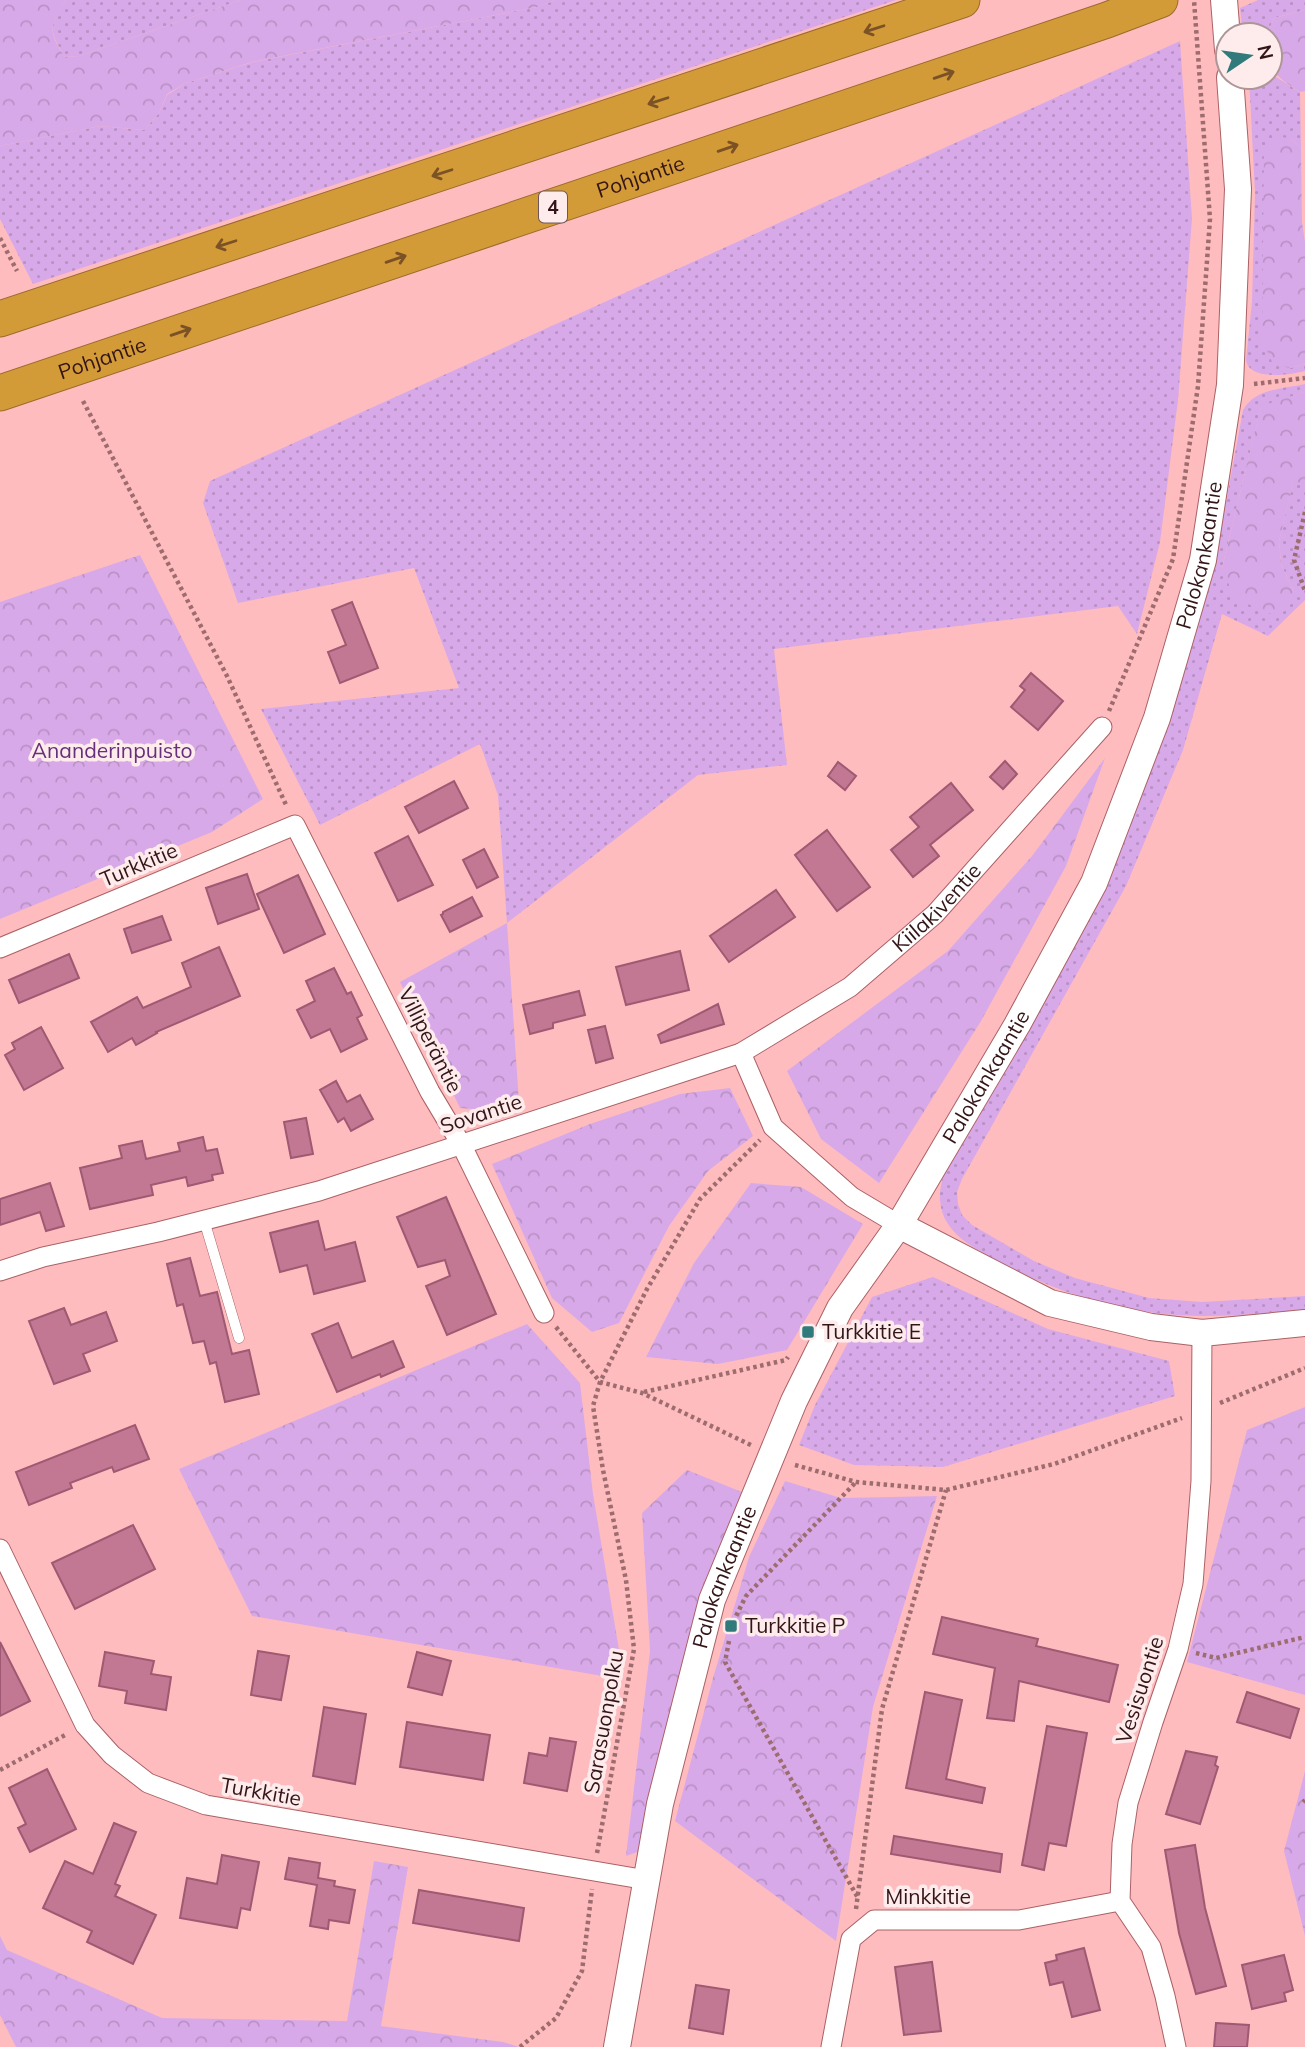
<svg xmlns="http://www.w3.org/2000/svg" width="1305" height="2047" font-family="Mulish,sans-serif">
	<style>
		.grass { fill: url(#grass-dots) }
		.forest { fill: url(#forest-crowns) }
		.building { fill: #c27893; stroke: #9f5973; stroke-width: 2 }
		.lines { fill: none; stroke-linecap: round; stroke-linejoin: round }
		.lane-casing { stroke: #ab6165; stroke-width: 11 }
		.street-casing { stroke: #ab6165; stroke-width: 21 }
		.secondary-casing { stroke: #ab6165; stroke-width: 28 }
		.highway-casing { stroke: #9b6b2c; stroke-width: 37 }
		.path { stroke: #9d6c6e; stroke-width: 4.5; stroke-dasharray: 3.5 3.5; stroke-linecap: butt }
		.lane { stroke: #fff; stroke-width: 10 }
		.street { stroke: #fff; stroke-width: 19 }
		.secondary { stroke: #fff; stroke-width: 26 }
		.highway { stroke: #d39a38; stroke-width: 35 }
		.oneway { stroke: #7b5126 }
		.poi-dot { fill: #317a7c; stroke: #feecec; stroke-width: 2.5 }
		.labels { text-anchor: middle; stroke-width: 7; stroke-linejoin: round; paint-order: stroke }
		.shield { fill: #feecec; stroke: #705657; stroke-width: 2 }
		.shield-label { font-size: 19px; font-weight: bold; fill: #331517 }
		.street-label { font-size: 21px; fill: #331517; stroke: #feecec }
		.park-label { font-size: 21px; fill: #67307a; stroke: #feecec }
		.poi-label { font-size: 21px; fill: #331517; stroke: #feecec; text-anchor: start }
	</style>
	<defs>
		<pattern id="grass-dots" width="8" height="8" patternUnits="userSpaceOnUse" patternTransform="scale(1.75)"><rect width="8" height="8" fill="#d8a9e8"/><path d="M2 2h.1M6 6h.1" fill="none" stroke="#ba91c6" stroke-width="1.8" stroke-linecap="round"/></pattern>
		<pattern id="forest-crowns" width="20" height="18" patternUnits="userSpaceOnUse" patternTransform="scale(1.75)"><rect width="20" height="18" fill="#d8a9e8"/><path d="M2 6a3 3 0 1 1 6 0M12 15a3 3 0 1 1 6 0" fill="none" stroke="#ba91c6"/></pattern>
	</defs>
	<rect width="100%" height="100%" fill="#ffbcbe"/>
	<g class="grass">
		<path d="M 66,0 L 241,0 L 79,56 L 65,57 C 48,30 49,26 66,0 Z"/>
		<polygon points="556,0 896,0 33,284 0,219 0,146 100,126 144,130 159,113 167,95 186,83 253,62 537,7"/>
		<polygon points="1258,0 1305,0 1305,10 1274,18 1267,35 1243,35 1240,8"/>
		<polygon points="1180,41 1192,219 1178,400 1160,542 1137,634 1118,606 774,649 787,765 698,775 507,923 498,795 480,744 320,825 261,709 459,688 414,568 238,603 203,503 210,481"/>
		<path d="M 1270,63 L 1276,77 L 1300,92 L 1301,148 L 1291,139 L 1290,368 L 1305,364 L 1305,371 C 1290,375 1249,381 1246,360 L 1252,302 L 1255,193 L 1249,77 L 1270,77 Z"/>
		<path d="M 1305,384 L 1305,392 L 1261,407 L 1222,568 L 1294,592 L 1281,564 L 1279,541 L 1294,478 L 1305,487 L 1305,600 L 1268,636 L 1222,614 L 1183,750 L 1126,886 L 962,1179 L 957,1192 L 958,1204 L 962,1215 L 972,1225 L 1034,1261 L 1075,1278 L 1149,1298 L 1202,1302 L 1305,1296 L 1305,1309 C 1271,1313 1238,1316 1204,1316 C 1135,1316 1065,1297 1004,1264 C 978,1250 942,1235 940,1200 C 939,1189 943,1178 945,1168 L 1027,1032 L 1214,567 L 1243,410 C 1255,388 1283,389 1305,384 Z"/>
		<polygon points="933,1277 1048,1329 1169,1361 1175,1396 943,1467 854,1465 799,1445 815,1405 872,1297"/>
	</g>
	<g class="forest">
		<path d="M 0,0 L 66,0 C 50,26 47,31 65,57 L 79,56 L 241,0 L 556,0 L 537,7 L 252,62 L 186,83 L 167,94 L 159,113 L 144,130 L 100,126 L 0,146 Z"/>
		<path d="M 1305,10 L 1305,91 L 1300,92 C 1269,72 1270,71 1270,35 L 1267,35 L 1274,18 Z"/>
		<polygon points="1278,136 1291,139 1301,148 1302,222 1305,242 1305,364 1290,368 1273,364 1262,340 1264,149 1269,140"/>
		<polygon points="1305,392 1305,487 1294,479 1279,541 1281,564 1294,592 1276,616 1243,602 1231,590 1222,568 1261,406"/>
		<polygon points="140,555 263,799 212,832 0,919 0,602"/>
		<polygon points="1105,758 1066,866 981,1021 879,1183 821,1139 787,1071 948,951 1032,856"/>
		<polygon points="507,923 519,1103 496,1111 460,1108 400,982"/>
		<polygon points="730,1088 753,1136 708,1171 669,1226 619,1323 592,1332 552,1298 492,1164 590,1124 680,1094"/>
		<polygon points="751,1183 801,1187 863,1224 787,1350 718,1364 646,1357 694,1263"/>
		<polygon points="527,1324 580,1383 593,1494 622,1668 614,1678 252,1616 179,1469"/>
		<polygon points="1305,1407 1305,1695 1187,1662 1247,1430"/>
		<polygon points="687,1470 747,1494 640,1851 626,1856 650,1651 642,1513"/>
		<polygon points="785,1481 841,1498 937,1496 873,1707 836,1941 675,1821 713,1678 749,1557"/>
		<polygon points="1305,1771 1305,1936 1284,1851"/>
		<polygon points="374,1861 408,1867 381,2026 503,2042 519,2047 16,2047 0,2015 0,1936 7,1950 162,2018 347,2021"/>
	</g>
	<g class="building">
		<polygon points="352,602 378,668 340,683 328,652 346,645 332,610"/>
		<polygon points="1031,673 1063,701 1038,730 1011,707 1025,690 1020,686"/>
		<polygon points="1005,761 1017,774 1003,789 990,777"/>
		<polygon points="838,762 856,776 845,790 828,776"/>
		<polygon points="454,781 468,808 419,833 405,807"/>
		<polygon points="951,783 973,810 930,845 939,856 913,877 891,850 919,827 910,817"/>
		<polygon points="827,830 870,887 837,911 795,855"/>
		<polygon points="408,836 433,885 398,901 375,853"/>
		<polygon points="484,849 498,877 477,888 463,860"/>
		<polygon points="247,874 259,909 218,924 206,888"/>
		<polygon points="298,875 325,934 284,953 257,894"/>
		<polygon points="776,890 795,917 729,962 710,936"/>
		<polygon points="472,897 482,916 450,932 441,915 443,914 443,912"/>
		<polygon points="162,916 171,940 132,953 124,929"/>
		<polygon points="219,947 240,996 156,1032 157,1033 136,1045 132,1038 108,1052 91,1022 137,997 143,1008 191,987 182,963"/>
		<polygon points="680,951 689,990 626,1005 616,967"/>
		<polygon points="69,954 79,978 19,1003 9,980"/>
		<polygon points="334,968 347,994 351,992 362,1015 357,1018 367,1039 341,1052 330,1029 311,1038 297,1010 315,1001 306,981"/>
		<polygon points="579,991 585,1015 553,1023 553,1028 530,1034 523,1005"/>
		<polygon points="718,1004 724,1024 661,1043 658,1035"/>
		<polygon points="605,1026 613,1058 596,1063 588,1030"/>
		<polygon points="41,1027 63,1068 24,1090 5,1055 15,1049 12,1043"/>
		<polygon points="336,1081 347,1102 360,1095 373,1119 351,1131 344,1118 338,1122 320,1090"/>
		<polygon points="306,1118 313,1154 291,1158 284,1122"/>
		<polygon points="203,1137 206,1151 217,1149 223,1173 212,1175 213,1180 188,1186 186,1177 151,1185 153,1195 90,1209 80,1168 122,1158 119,1146 142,1141 146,1159 180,1151 178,1143"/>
		<polygon points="50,1183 64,1226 46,1231 40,1212 0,1225 0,1199"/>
		<polygon points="446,1197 496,1314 447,1335 426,1286 450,1276 445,1260 418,1267 397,1217"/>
		<polygon points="318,1221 325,1250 355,1242 365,1281 314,1294 307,1265 280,1272 270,1233"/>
		<polygon points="190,1258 200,1296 217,1292 232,1354 249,1350 259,1394 225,1402 216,1362 210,1364 204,1341 193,1343 183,1304 177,1306 167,1264"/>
		<polygon points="64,1308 71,1325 106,1312 117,1341 83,1354 90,1371 54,1384 29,1321"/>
		<polygon points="338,1323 352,1358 393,1341 404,1367 381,1377 380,1374 337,1392 312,1334"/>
		<polygon points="135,1425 149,1459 114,1472 112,1467 70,1483 72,1488 29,1505 16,1472"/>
		<polygon points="133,1525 155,1569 75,1609 52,1563"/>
		<polygon points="942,1617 1038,1639 1036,1646 1118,1665 1109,1702 1019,1681 1014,1721 987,1718 995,1668 933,1654"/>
		<polygon points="0,1642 30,1701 0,1716"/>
		<polygon points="258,1651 289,1656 281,1700 251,1695"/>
		<polygon points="105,1652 154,1661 151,1674 171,1677 166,1710 125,1703 127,1691 99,1686"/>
		<polygon points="417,1652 451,1661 442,1695 408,1687"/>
		<polygon points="925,1692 962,1700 946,1779 985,1788 982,1803 906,1788"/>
		<polygon points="1247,1692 1299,1709 1290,1738 1237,1722"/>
		<polygon points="324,1707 366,1714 355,1784 313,1776"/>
		<polygon points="407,1722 490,1735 483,1780 400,1767"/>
		<polygon points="1047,1726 1087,1733 1066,1846 1049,1843 1044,1870 1022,1865"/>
		<polygon points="550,1738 576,1742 567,1791 524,1783 529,1753 547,1756"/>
		<polygon points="1186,1751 1217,1757 1215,1765 1218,1767 1200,1824 1166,1814"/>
		<polygon points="47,1769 76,1829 30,1852 18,1828 26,1824 9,1788"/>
		<polygon points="114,1823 136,1832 115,1884 120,1886 115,1896 156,1915 133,1964 87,1942 92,1931 43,1908 65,1861 93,1874"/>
		<polygon points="894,1836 1002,1854 1000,1872 891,1854"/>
		<polygon points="1195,1845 1205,1908 1226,1986 1196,1994 1179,1933 1165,1850"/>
		<polygon points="222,1855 259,1862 250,1910 241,1908 237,1928 180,1918 187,1878 217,1884"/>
		<polygon points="289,1858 320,1863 318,1878 335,1881 334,1886 355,1890 349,1923 329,1920 328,1929 310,1926 317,1885 285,1879"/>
		<polygon points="419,1890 524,1908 519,1941 413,1923"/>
		<polygon points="1084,1948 1100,2010 1072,2017 1063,1982 1050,1985 1045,1963 1057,1960 1056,1955"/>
		<polygon points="1284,1955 1293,1990 1284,1993 1286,2001 1252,2009 1242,1965"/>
		<polygon points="932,1962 941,2031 904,2035 895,1967"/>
		<polygon points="696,1985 729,1990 723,2034 689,2028"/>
		<polygon points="1216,2023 1249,2025 1247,2047 1214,2047"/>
	</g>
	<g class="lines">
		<defs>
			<polyline id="lane" points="204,1220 239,1338"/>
			<g id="street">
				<polyline points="0,948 295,825 430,1092 461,1144 544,1313"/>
				<path id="s1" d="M 741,1053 L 850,987 L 935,914 L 1102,727"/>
				<polyline points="0,1271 43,1257 158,1232 319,1191 741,1053 773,1127 852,1197 899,1225"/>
				<polyline points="0,1549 85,1725 112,1755 148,1783 206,1805 647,1880"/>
				<polyline points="831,2047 851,1939 874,1920 1019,1920 1120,1901"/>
				<polyline points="1176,2047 1165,1996 1151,1947 1120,1901 1122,1844 1128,1803 1153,1722 1178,1649 1193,1584 1201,1481 1202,1333"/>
			</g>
			<g id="secondary">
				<polyline points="1224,0 1228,50"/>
				<polyline points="899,1225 1050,1303 1151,1327 1202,1333 1305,1323"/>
				<path id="s2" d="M 617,2047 L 660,1804 L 712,1600 L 794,1401 L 840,1308 L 899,1225 L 1017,1025 L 1094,883 L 1157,718 L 1203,560 L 1230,385 L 1238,189 L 1230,77"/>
			</g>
			<g id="highway">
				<polyline points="0,319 962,0"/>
				<path id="s3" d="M 0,393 L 1107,20 L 1160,0"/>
			</g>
		</defs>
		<use href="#lane" class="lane-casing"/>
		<use href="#street" class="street-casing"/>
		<use href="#secondary" class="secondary-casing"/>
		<use href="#highway" class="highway-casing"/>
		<g class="path">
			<polyline points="0,238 17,271"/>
			<polyline points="1254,384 1305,378"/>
			<polyline points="83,401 227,676 287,807"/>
			<polyline points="1305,512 1294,560 1305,591"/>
			<polyline points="1109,711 1173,559 1198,386 1210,219 1194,0"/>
			<polyline points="556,1327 600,1382 642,1393 753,1446"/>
			<polyline points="644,1392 786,1360 788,1357"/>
			<polyline points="1220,1403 1305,1368"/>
			<polyline points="795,1465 856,1482 946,1490 1054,1464 1182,1418"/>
			<polyline points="733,1622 746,1596 856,1482"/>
			<polyline points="729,1641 725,1662 858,1898"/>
			<polyline points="1196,1653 1216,1658 1305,1637"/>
			<polyline points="0,1770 67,1734"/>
			<polyline points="1303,1802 1305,1800"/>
			<polyline points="597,1853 634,1649 626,1580 603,1470 593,1406 600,1382 647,1289 700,1199 760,1140"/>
			<polyline points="856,1909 882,1709 946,1490"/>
			<polyline points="520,2047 556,2018 582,1971 592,1889"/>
		</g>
		<use href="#lane" class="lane"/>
		<use href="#street" class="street"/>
		<use href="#secondary" class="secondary"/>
		<use href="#highway" class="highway"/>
	</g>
	<defs><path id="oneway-shaft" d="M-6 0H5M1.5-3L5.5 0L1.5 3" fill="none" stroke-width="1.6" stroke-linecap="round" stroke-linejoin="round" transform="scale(1.75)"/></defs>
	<g class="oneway">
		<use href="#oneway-shaft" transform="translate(874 29) rotate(162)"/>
		<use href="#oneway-shaft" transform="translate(944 75) rotate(-19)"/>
		<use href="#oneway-shaft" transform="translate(658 101) rotate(162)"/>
		<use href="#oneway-shaft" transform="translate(728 148) rotate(-19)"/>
		<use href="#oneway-shaft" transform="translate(442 173) rotate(162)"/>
		<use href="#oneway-shaft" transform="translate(226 244) rotate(162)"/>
		<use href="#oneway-shaft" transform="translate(396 259) rotate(-19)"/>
		<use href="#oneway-shaft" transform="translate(181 332) rotate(-19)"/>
	</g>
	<g class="poi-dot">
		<rect x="801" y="1325" width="14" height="14" rx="3.5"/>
		<rect x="724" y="1619" width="14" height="14" rx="3.5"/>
	</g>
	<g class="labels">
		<rect class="shield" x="539" y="191.5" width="28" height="31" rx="5"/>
		<g class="shield-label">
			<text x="553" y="214">4</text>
		</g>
		<g class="street-label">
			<text dy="7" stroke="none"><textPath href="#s3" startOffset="676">Pohjantie</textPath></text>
			<text dy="7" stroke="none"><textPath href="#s3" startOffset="108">Pohjantie</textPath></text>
			<text dy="7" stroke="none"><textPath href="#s2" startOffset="1617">Palokankaantie</textPath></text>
			<text transform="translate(139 865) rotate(-23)" y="7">Turkkitie</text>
			<text dy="7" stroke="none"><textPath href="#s1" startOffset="245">Kiilakiventie</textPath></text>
			<text transform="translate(430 1040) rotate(63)" y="7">Villiperäntie</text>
			<text dy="7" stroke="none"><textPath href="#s2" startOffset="1050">Palokankaantie</textPath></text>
			<text transform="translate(481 1114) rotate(-18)" y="7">Sovantie</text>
			<text dy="7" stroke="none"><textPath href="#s2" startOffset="483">Palokankaantie</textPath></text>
			<text transform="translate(1140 1690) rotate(-72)" y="7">Vesisuontie</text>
			<text transform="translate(604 1722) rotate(-80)" y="7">Sarasuonpolku</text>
			<text transform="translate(261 1792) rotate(10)" y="7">Turkkitie</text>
			<text x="928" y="1904">Minkkitie</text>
		</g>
		<g class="park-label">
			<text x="112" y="758">Ananderinpuisto</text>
		</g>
		<g class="poi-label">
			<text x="822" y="1339">Turkkitie E</text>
			<text x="745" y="1633">Turkkitie P</text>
		</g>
	</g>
	<g transform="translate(1249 56) rotate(77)"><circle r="33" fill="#feecec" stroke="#ad9697" stroke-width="2"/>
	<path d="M0-5L12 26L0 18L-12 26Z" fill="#317a7c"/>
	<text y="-10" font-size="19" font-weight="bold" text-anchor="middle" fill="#331517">N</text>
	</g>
</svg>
